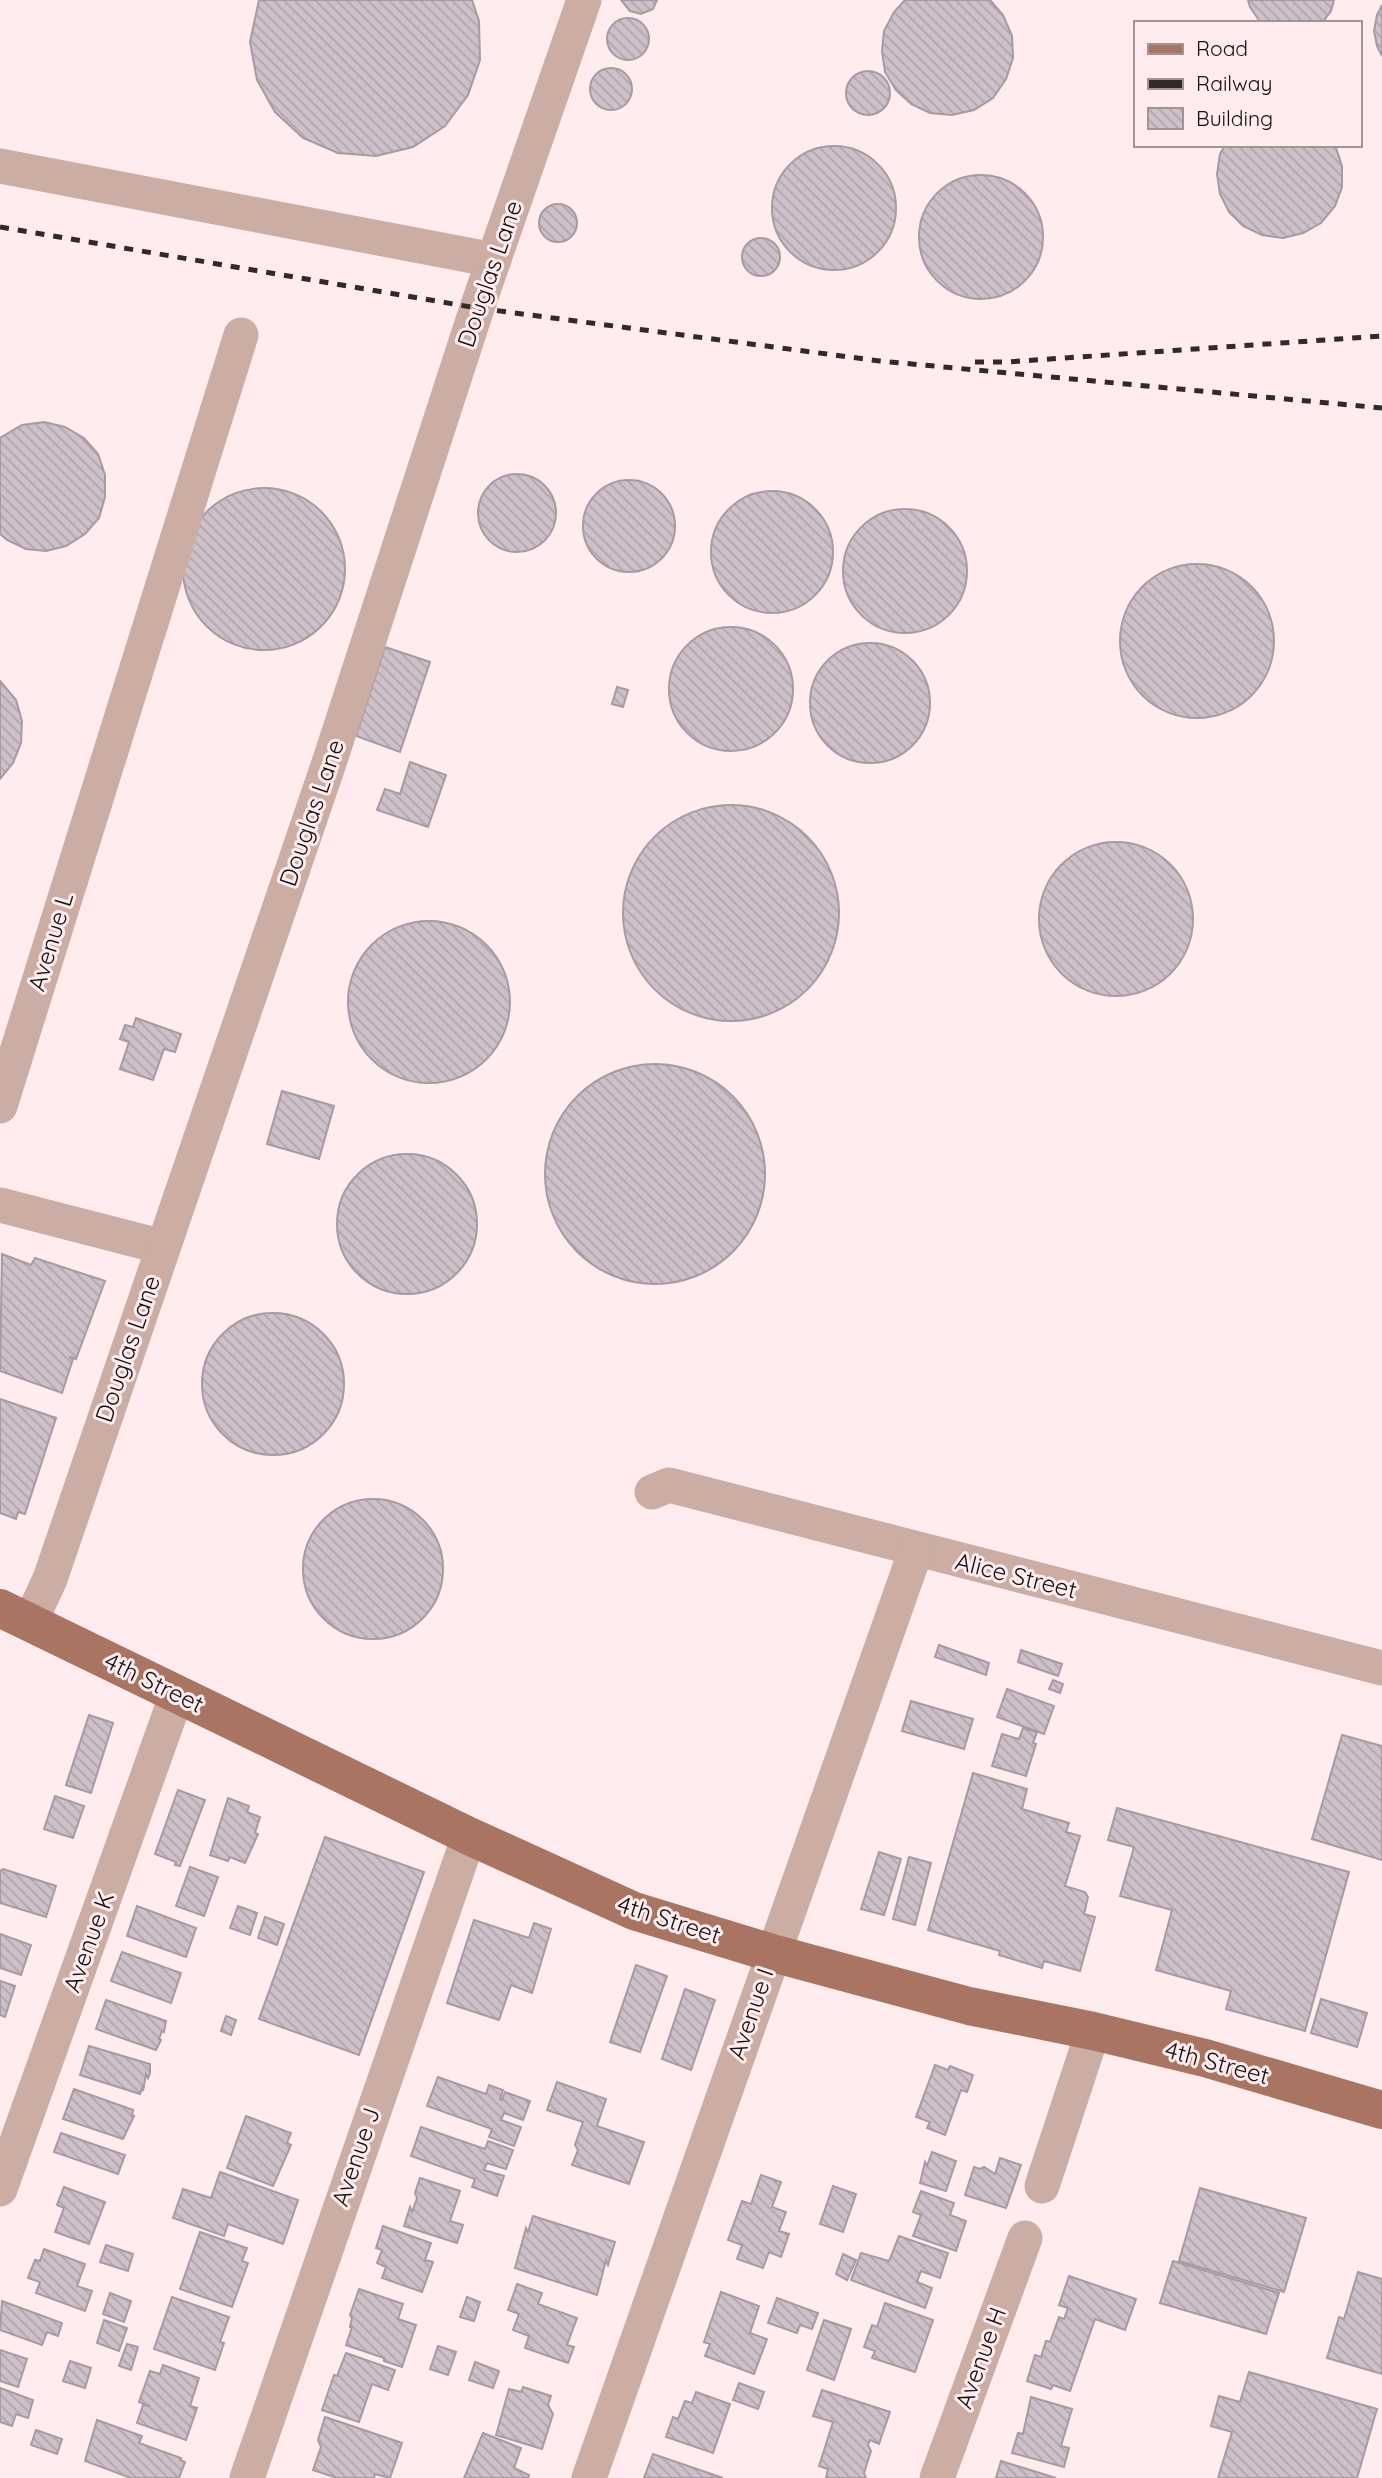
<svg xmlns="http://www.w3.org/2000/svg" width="1382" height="2478" font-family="Quicksand,sans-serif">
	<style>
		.building { fill: url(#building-back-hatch); stroke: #a79aa2; stroke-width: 2 }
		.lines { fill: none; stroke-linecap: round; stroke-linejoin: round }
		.minor { stroke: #ccada3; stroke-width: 35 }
		.major { stroke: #a97462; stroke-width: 38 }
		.rail { stroke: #312a2a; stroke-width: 5; stroke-dasharray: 9 9; stroke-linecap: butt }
		.labels { text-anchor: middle; stroke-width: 6; stroke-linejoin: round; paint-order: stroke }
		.street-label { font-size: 24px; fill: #151010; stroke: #feecee }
	</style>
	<defs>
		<pattern id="building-back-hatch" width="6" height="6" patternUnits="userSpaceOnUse" patternTransform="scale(1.75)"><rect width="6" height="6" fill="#cec0c9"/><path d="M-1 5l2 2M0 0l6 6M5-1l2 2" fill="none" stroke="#b0a4ac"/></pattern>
	</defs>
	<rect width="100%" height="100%" fill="#feecee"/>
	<g class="building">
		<polygon points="259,0 472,0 479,21 480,60 468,95 445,126 413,147 376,156 338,153 303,138 275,112 257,80 250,42"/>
		<polygon points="621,0 657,0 653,9 641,14 630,11"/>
		<polygon points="905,0 990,0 1003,15 1012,36 1013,58 1006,79 993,98 974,110 952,115 930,113 911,104 896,90 885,72 882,51 884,31 894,12"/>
		<polygon points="1248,0 1334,0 1331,11 1322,23 1261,23 1250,7"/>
		<polygon points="1382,5 1382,56 1377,46 1374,31 1377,15"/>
		<circle cx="628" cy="39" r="21"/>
		<circle cx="611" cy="89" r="21"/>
		<circle cx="868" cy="93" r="22"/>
		<polygon points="1225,145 1335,145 1342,166 1342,187 1335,206 1321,223 1303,233 1283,238 1262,235 1243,226 1229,212 1220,194 1217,174 1220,154"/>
		<circle cx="834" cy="208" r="62"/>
		<circle cx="981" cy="237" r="62"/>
		<circle cx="558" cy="223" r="19"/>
		<circle cx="761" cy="257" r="19"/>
		<polygon points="44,422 65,427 84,438 98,454 105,475 105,497 99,518 85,534 66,546 46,551 26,549 7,540 0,534 0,438 22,425"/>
		<circle cx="517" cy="513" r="39"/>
		<circle cx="629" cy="526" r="46"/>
		<circle cx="264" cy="569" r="81"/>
		<circle cx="772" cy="552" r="61"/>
		<circle cx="905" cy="571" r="62"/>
		<circle cx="1197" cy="641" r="77"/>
		<circle cx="731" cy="689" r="62"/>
		<circle cx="870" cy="703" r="60"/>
		<polygon points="385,647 430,662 400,752 356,736"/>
		<polygon points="0,681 16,700 22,721 21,743 13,763 0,779"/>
		<polygon points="617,687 628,690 623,707 612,704"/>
		<polygon points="410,762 446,775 428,827 377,810 385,789 400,794"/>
		<circle cx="731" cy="913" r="108"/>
		<circle cx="1116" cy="919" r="77"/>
		<circle cx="429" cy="1002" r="81"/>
		<polygon points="136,1018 181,1034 175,1052 164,1049 153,1080 120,1069 129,1042 120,1039 125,1025 133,1027"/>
		<circle cx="655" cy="1174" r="110"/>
		<polygon points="282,1091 334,1106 319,1159 267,1144"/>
		<circle cx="407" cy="1224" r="70"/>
		<polygon points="2,1254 31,1265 35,1258 105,1281 76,1359 70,1357 70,1358 73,1359 62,1393 0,1371"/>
		<circle cx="273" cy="1384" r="71"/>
		<polygon points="0,1399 56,1418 25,1514 18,1512 16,1519 0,1513"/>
		<circle cx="373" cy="1569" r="70"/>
		<polygon points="939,1645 989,1663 986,1675 935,1657"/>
		<polygon points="1021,1650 1062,1664 1058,1676 1018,1662"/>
		<polygon points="1053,1680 1063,1684 1060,1693 1049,1689"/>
		<polygon points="1007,1689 1054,1706 1044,1734 997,1717"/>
		<polygon points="911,1701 973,1719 964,1749 902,1731"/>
		<polygon points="89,1715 113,1723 91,1793 66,1785"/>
		<polygon points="1023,1728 1037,1732 1033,1743 1036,1744 1026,1776 992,1766 1002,1734 1019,1739"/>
		<polygon points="1342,1735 1382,1746 1382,1860 1312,1839"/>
		<polygon points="973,1773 1027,1789 1022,1809 1069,1823 1066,1832 1080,1836 1065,1886 1085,1892 1088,1897 1084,1914 1095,1917 1080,1971 1044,1961 1042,1968 999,1955 1000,1951 928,1930"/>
		<polygon points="178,1790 205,1800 180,1866 175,1865 176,1862 155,1854"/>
		<polygon points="55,1796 84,1806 73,1838 44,1829"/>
		<polygon points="228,1798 249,1806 247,1812 260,1817 255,1833 258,1834 245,1863 230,1857 228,1861 210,1855"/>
		<polygon points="1117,1808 1349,1872 1305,2031 1226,2009 1231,1991 1156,1970 1172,1910 1120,1896 1134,1847 1108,1840"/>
		<polygon points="325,1837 424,1872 359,2055 259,2019"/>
		<polygon points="879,1852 901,1859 884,1915 861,1909"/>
		<polygon points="909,1857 931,1863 915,1925 893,1919"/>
		<polygon points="190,1867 218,1877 204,1916 176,1906"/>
		<polygon points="3,1869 56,1886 46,1917 0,1903 0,1871"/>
		<polygon points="137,1906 196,1928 186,1957 127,1936"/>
		<polygon points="238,1906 257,1913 250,1935 230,1928"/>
		<polygon points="265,1917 284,1924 277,1945 258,1938"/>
		<polygon points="474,1920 529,1938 534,1923 551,1929 532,1993 511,1985 499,2020 447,2003"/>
		<polygon points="0,1934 31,1945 21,1975 0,1968"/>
		<polygon points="122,1952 181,1973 171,2003 111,1981"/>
		<polygon points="636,1965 667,1976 640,2052 610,2042"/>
		<polygon points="0,1981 15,1986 5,2017 0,2015"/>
		<polygon points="685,1989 715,2000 691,2070 662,2059"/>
		<polygon points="1321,1999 1367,2013 1357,2047 1311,2033"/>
		<polygon points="106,2000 166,2021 164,2032 162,2031 159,2039 161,2040 156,2050 96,2029"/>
		<polygon points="226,2016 236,2020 231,2035 221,2031"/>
		<polygon points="89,2046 150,2064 150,2073 148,2078 146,2074 143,2091 142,2088 140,2094 80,2075"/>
		<polygon points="935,2065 948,2070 950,2066 973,2075 967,2092 961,2090 945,2135 927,2128 930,2122 916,2117"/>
		<polygon points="438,2077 486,2094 489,2085 503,2090 500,2099 502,2100 505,2092 530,2101 523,2120 504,2113 501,2120 521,2127 514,2146 489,2137 492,2129 427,2106"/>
		<polygon points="557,2082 606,2099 597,2126 644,2142 629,2184 572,2165 578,2150 575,2145 583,2122 547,2110"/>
		<polygon points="74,2089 133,2110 132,2116 134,2116 123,2139 63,2119"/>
		<polygon points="246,2116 291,2133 287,2143 291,2145 273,2186 227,2168"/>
		<polygon points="421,2127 485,2149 488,2141 513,2150 506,2169 487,2163 484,2170 504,2176 497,2196 472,2187 475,2179 411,2156"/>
		<polygon points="61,2133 125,2155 118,2174 54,2152"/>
		<polygon points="932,2152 956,2161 946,2191 920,2183 925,2162 927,2166"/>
		<polygon points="1000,2158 1021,2165 1006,2208 965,2195 974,2167 980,2169 984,2167 995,2174"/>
		<polygon points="220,2172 298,2200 283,2244 228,2224 224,2236 173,2218 183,2189 211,2198"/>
		<polygon points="761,2175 781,2182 772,2207 786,2212 779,2231 789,2234 781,2257 769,2252 763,2268 737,2259 742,2245 728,2240 742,2201 751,2204"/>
		<polygon points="420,2178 460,2191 450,2221 463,2225 457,2243 404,2226 410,2207 412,2212 417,2198 415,2193"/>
		<polygon points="833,2186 856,2194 843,2232 820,2224"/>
		<polygon points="64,2187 105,2202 89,2244 55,2232 64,2208 57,2205"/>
		<polygon points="1200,2188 1306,2218 1284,2292 1179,2261"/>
		<polygon points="921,2191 954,2203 950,2215 966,2221 956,2251 913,2236 921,2215 913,2212"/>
		<polygon points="533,2216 615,2242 608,2265 606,2260 597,2295 515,2268 526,2228 528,2232"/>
		<polygon points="383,2226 431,2243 425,2260 433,2262 422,2292 382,2278 386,2267 377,2263 382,2250 376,2248"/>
		<polygon points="200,2232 247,2248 242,2261 248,2263 232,2307 180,2289"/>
		<polygon points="899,2236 948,2253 940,2278 921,2271 917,2282 932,2288 925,2308 851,2280 861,2253 889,2261"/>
		<polygon points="106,2245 133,2254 128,2271 100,2262"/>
		<polygon points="44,2249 85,2264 77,2286 92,2291 85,2311 36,2293 40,2282 28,2278 35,2260 40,2261"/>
		<polygon points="843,2254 856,2260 847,2280 836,2274"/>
		<polygon points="1173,2261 1279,2293 1266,2334 1160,2303"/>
		<polygon points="1358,2272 1382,2279 1382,2374 1327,2358 1339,2317 1344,2319"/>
		<polygon points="1069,2276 1136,2299 1125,2330 1095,2319 1070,2391 1053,2385 1051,2389 1027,2381 1035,2355 1041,2357 1046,2341 1050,2342 1059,2317 1064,2319 1068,2308 1059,2305"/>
		<polygon points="517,2284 542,2293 538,2304 577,2318 567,2345 574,2347 568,2363 525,2348 529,2336 513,2330 519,2314 508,2310"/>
		<polygon points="359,2289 403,2304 398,2319 416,2325 402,2367 384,2361 384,2358 346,2345 352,2327 350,2327 352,2318 350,2315"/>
		<polygon points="721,2292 759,2306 750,2333 767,2339 754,2374 705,2356 710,2344 704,2342"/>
		<polygon points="110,2293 131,2301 124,2322 103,2314"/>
		<polygon points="172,2297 229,2317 220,2342 224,2343 215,2370 154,2349"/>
		<polygon points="467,2297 480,2302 474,2321 460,2317"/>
		<polygon points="777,2298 818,2313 812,2329 800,2325 797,2333 768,2323"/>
		<polygon points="2,2301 62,2323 58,2336 47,2332 42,2345 0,2330"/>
		<polygon points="885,2303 933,2320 915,2372 872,2358 875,2351 864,2347 872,2325 877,2327"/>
		<polygon points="104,2320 127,2328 119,2351 97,2343"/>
		<polygon points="824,2320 851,2329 834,2380 807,2370"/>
		<polygon points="127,2344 138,2347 131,2370 119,2366"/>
		<polygon points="438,2346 456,2352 448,2375 430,2369"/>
		<polygon points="0,2350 27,2359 18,2387 0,2381"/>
		<polygon points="346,2353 395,2370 388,2390 372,2384 359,2422 322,2410 334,2375 337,2376"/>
		<polygon points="70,2361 91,2368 85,2388 63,2381"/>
		<polygon points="475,2362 499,2371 493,2388 469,2380"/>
		<polygon points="163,2365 199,2378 190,2406 197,2408 186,2440 137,2423 143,2405 150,2406 139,2402 150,2371 160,2374"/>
		<polygon points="1249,2372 1377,2409 1357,2478 1218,2478 1232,2432 1211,2426 1219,2396 1240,2402"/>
		<polygon points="739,2383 764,2392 758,2409 733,2400"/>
		<polygon points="523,2387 551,2396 548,2405 553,2414 542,2449 496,2435 509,2389 521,2392"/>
		<polygon points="0,2388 33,2400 28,2418 16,2414 12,2426 0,2422"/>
		<polygon points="822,2390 890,2412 879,2444 870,2440 868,2445 871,2451 864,2473 866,2478 826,2478 828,2469 819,2466 833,2422 813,2416"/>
		<polygon points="696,2392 730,2404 713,2453 666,2437 673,2417 678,2419 685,2401 692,2403"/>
		<polygon points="1031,2397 1072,2409 1061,2446 1069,2448 1064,2467 1012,2453 1018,2433 1023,2434"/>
		<polygon points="325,2417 402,2443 390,2478 375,2474 374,2478 337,2478 313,2470 321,2447 318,2440"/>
		<polygon points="97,2420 142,2436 139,2443 181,2458 180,2460 185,2462 179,2478 131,2478 85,2461"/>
		<polygon points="36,2430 62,2439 57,2454 31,2445"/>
		<polygon points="483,2433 521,2448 514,2468 529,2475 528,2478 464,2478"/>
		<polygon points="653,2454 723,2478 644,2478"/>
		<polygon points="1001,2461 1056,2478 996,2478"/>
	</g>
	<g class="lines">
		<g class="minor">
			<polyline points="0,166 494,260"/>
			<polyline points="0,1106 241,335"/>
			<polyline points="0,1205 163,1247"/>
			<polyline points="652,1492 669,1485 1382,1668"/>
			<polyline points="30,1622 50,1579 330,760 477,308 584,0"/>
			<polyline points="1042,2186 1093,2031"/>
			<polyline points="0,2189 177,1694"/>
			<polyline points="247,2478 469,1836"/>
			<polyline points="589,2478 916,1550"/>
			<polyline points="937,2478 1025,2238"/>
		</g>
		<polyline class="major" points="0,1608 469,1836 634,1911 772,1953 969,2006 1093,2031 1205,2058 1382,2110"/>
		<g class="rail">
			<polyline points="0,227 477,308 880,361 1382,408"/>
			<polyline points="975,362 1007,362 1382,336"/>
		</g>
	</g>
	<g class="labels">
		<g class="street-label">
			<text transform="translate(490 274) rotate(-71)" y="8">Douglas Lane</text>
			<text transform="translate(312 813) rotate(-71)" y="8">Douglas Lane</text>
			<text transform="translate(51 942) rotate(-73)" y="8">Avenue L</text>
			<text transform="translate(128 1349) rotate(-71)" y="8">Douglas Lane</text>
			<text transform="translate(1016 1576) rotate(14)" y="8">Alice Street</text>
			<text transform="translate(154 1683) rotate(26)" y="8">4th Street</text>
			<text transform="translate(669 1920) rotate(18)" y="8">4th Street</text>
			<text transform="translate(89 1942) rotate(-70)" y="8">Avenue K</text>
			<text transform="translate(751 2014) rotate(-71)" y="8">Avenue I</text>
			<text transform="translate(1217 2063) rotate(15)" y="8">4th Street</text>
			<text transform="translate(356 2157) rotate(-71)" y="8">Avenue J</text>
			<text transform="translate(981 2358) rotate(-70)" y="8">Avenue H</text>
		</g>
	</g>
	<rect x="1134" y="21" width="228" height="126" fill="#feecee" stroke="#a19495" stroke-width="2"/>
	<rect x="1148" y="44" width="35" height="10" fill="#a97462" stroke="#a19495" stroke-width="2"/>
	<text x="1196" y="56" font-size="21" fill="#151010">Road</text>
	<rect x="1148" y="79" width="35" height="10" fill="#312a2a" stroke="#a19495" stroke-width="2"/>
	<text x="1196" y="91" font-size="21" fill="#151010">Railway</text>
	<rect x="1148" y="108" width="35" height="21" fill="url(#building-back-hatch)" stroke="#a19495" stroke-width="2"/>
	<text x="1196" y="126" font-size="21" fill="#151010">Building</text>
</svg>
